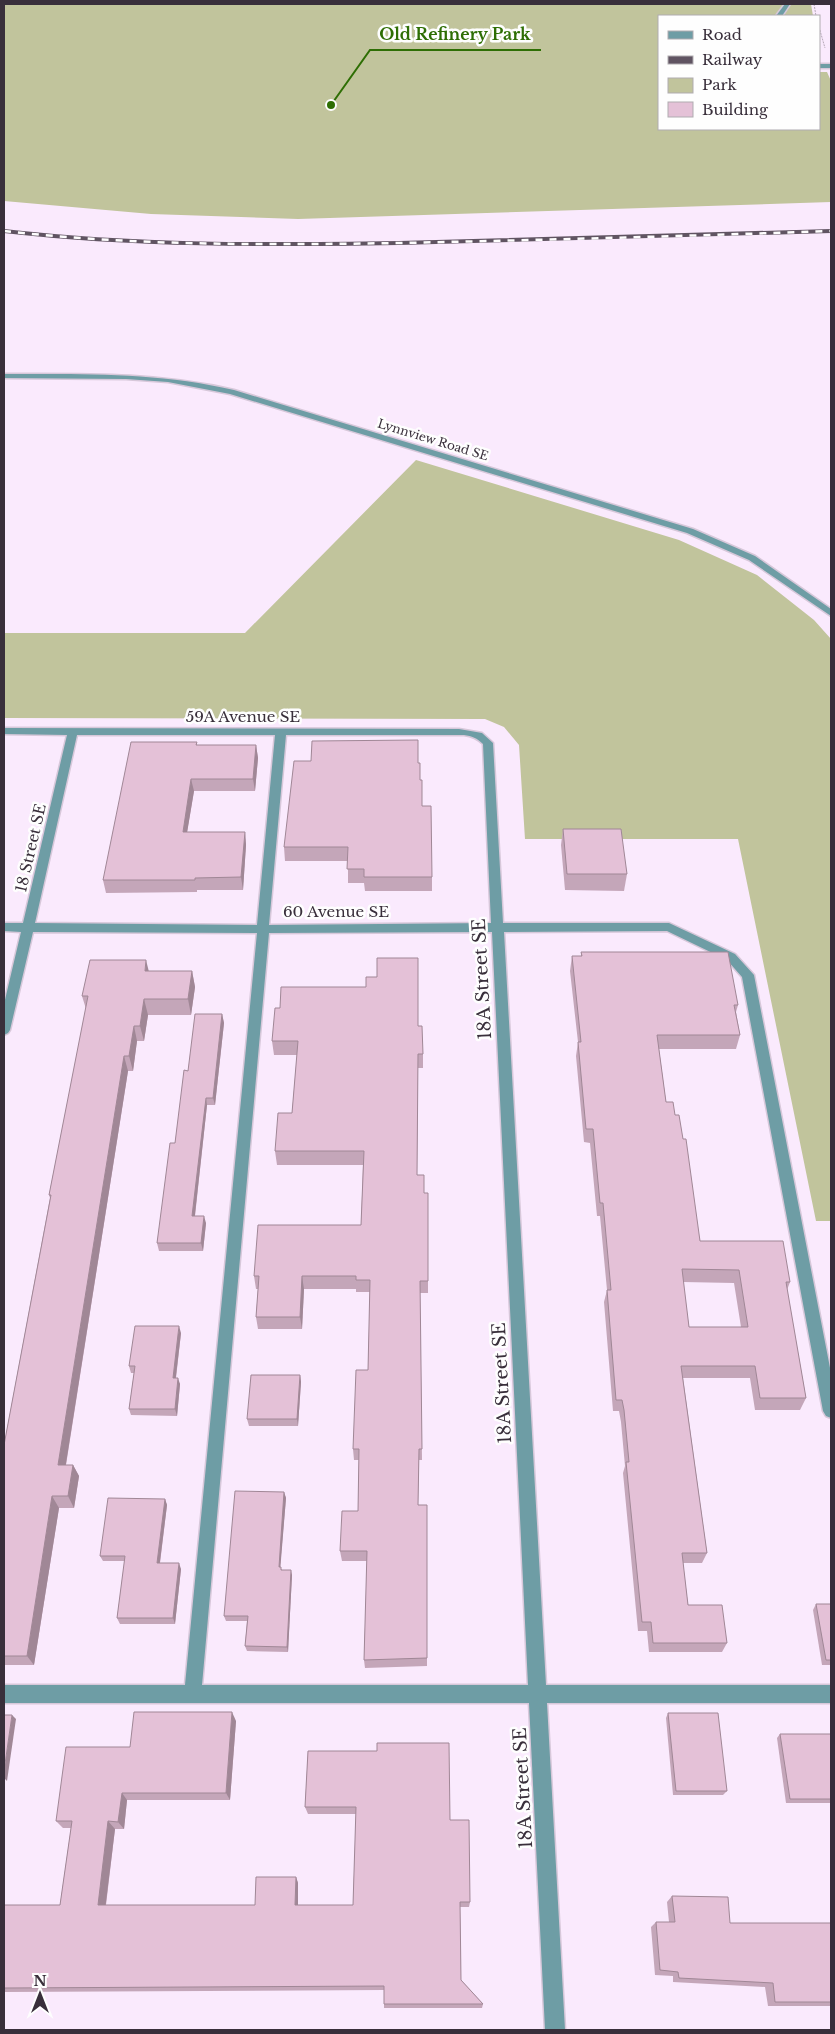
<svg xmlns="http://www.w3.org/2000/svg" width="835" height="2034" font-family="'Libre Baskerville',serif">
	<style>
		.green { fill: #c1c49c }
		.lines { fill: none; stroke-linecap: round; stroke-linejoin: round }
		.minor-casing { stroke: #d7c8da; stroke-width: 3 }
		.path { stroke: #b6a8b8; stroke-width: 1; stroke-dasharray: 2 1; stroke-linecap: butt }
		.minor { fill: #6e9da5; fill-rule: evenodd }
		.rail-casing { stroke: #605462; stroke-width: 4 }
		.rail { stroke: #fefefe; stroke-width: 2.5; stroke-dasharray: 7; stroke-linecap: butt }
		.wall { fill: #c4a6b9; fill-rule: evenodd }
		.shaded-wall { fill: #a08796 }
		.building { fill: #e4c1d7; stroke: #a08796; fill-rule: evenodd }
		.labels { text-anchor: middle; stroke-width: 5; stroke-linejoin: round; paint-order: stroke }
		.far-street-label { font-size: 12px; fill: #392f3b; stroke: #fefefe }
		.street-label { font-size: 15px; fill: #392f3b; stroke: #fefefe }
		.near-street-label { font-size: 18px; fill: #392f3b; stroke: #fefefe }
		.leader { fill: none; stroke: #2e6e04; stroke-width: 2 }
		.callout-dot { fill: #2e6e04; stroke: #fefefe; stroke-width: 2 }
		.callout-label { font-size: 16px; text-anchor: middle; font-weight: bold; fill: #2e6e04; stroke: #fefefe; stroke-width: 5; stroke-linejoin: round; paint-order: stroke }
	</style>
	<rect width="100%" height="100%" fill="#faeafd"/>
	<g class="green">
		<polygon points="4,4 811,4 813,16 659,16 659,129 819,129 819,72 827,72 831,81 831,202 298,219 151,214 4,201"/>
		<polygon points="416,460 679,540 757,575 814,620 831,639 831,1221 816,1221 738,839 525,839 519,745 504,727 485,719 4,718 4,633 245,633"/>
	</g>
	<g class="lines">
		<defs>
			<g id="minor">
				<polygon points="785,4 790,4 782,16 776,16"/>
				<rect x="819" y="64" width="12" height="4"/>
				<path d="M 4,374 C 82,374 157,372 234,390 L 693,529 L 755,556 L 831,609 L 831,616 L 749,560 L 687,533 L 230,394 L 168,382 L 126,379 L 4,378 Z"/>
				<path d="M 4,728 L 459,729 L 482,733 L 493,743 L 503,923 L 669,923 L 735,954 L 754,975 L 831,1373 L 831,1418 L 826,1416 L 823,1411 L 742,977 L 727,960 L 667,931 L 504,932 L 546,1685 L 831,1685 L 831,1703 L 547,1703 L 565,2030 L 545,2030 L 529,1703 L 4,1703 L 4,1685 L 185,1685 L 257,933 L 33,932 L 10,1030 L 8,1033 L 4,1035 L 4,1004 L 21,932 L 4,931 L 4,923 L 23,923 L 67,735 L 4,734 ZM 77,735 L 275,735 L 257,925 L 35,923 ZM 286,735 L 464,735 C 472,736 477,738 483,744 L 491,923 L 269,925 ZM 492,932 L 528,1685 L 202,1685 L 269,933 Z"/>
			</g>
		</defs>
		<use href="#minor" class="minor-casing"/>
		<g class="path">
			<polyline points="814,4 816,16"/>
			<polyline points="819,27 825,48"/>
		</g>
		<use href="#minor" class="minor"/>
		<defs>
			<path id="rail" d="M 4,231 C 135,246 267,245 399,243 C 543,240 687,236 831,231"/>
		</defs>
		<use href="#rail" class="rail-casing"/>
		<use href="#rail" class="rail"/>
	</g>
	<g class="wall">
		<polygon points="197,742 197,745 256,745 258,758 255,791 194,791 187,832 245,832 246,845 243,890 197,890 197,892 106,893 103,880"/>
		<polygon points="311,761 418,763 422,806 432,877 432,891 365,891 364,883 348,883 348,861 285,861 284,847"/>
		<polygon points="563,829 627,874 624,891 565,890 561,845"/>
		<path d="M 581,952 L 738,1005 L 736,1012 L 740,1035 L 736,1049 L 659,1049 L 666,1102 L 675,1115 L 700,1241 L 790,1282 L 787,1290 L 806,1398 L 800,1410 L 755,1410 L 750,1378 L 683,1378 L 707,1553 L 702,1563 L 683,1563 L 688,1605 L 727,1643 L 722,1652 L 649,1652 L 647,1631 L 638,1631 L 623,1473 L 625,1466 L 621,1422 L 619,1411 L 613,1411 L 604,1302 L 607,1290 L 600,1216 L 597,1216 L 590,1143 L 584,1142 L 576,1056 L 578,1042 L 570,971 L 572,956 L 581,956 ZM 683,1282 L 734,1283 L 741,1327 L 689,1327 Z"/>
		<polygon points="149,971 192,971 195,987 191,1015 148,1015 144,1041 137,1041 133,1071 128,1071 66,1465 73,1465 79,1476 74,1508 59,1508 34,1665 4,1665 4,1445 50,1198 49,1195 86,1009 82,996"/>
		<polygon points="222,1014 224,1023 215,1105 207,1105 195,1216 206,1223 203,1251 159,1251 157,1243 188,1071"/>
		<polygon points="418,1026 423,1054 423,1068 418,1068 417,1175 424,1193 428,1193 428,1293 420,1293 422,1460 419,1460 418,1505 427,1505 427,1666 365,1668 364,1660 367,1561 342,1561 340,1551 358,1511 359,1460 354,1460 353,1449 368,1370 370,1292 356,1292 356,1289 304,1289 302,1329 258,1329 256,1317 258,1289 256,1289 254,1276 361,1225 363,1165 277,1165 275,1151 292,1113 297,1055 274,1055 272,1041"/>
		<polygon points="181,1333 176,1378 180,1384 177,1416 131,1415 129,1409 134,1373 131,1373 129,1366"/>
		<polygon points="300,1375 301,1382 298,1426 249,1426 247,1419"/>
		<polygon points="284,1492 286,1498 280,1567 282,1570 292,1575 288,1652 247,1651 245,1646 247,1621 226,1621 224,1616"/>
		<polygon points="165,1499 167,1505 160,1563 181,1569 175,1624 120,1624 117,1618 125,1561 103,1561 100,1556"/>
		<polygon points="816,1604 831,1604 831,1665 822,1665 813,1610"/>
		<polygon points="668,1713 727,1791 723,1795 673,1795 666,1718"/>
		<polygon points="236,1721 230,1800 127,1800 124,1829 115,1829 106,1905 255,1905 296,1877 298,1883 298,1905 353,1905 356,1814 308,1814 305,1807 308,1751 450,1820 470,1902 469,1907 460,1907 461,1980 483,2004 482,2008 384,2008 384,1990 4,1992 4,1905 60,1905 71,1828 63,1828 56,1821 130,1747"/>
		<polygon points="780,1734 831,1734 831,1803 786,1803 777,1738"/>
		<polygon points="672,1896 730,1923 831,1923 831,2006 768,2006 765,1987 673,1982 673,1976 655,1975 651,1927 656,1922 669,1922 667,1902"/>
	</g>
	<g class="shaded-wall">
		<polygon points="256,745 258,758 255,791 253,779"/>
		<polygon points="191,779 194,791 185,845 183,832"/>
		<polygon points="245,832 246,845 243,890 241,877"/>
		<polygon points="146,960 150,976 145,971"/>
		<polygon points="192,971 195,987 191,1015 188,999"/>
		<polygon points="144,999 148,1015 144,1041 140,1026"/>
		<polygon points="222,1014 224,1023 215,1105 213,1098"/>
		<polygon points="134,1026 137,1041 133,1071 129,1056"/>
		<polygon points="124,1056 128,1071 64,1476 58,1465"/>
		<polygon points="206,1098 207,1105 194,1223 192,1216"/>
		<polygon points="204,1216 206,1223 203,1251 201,1243"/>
		<polygon points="302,1276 304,1289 302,1329 300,1317"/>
		<polygon points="179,1326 181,1333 175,1384 173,1378"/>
		<polygon points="300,1375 301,1382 298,1426 297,1419"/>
		<polygon points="178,1378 180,1384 177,1416 175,1409"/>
		<polygon points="73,1465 79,1476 74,1508 68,1496"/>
		<polygon points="284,1492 286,1498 280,1572 279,1567"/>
		<polygon points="52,1496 59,1508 34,1665 27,1656"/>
		<polygon points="165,1499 167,1505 159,1569 157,1563"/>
		<polygon points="179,1563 181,1569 175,1624 173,1618"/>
		<polygon points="291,1570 292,1575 288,1652 287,1647"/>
		<polygon points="232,1712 236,1721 230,1800 226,1793"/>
		<polygon points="12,1715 16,1719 7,1781 4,1778 4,1771"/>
		<polygon points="122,1793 127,1800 124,1829 118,1822"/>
		<polygon points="108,1821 115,1829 105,1910 98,1905"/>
		<polygon points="296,1877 298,1883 298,1910 295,1905"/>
	</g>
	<g class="building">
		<polygon points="418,740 418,763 420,763 420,780 422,780 422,806 431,806 432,877 364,877 364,869 347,869 348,847 284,847 294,761 311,761 312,741"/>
		<polygon points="131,742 197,742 196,745 256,745 253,779 191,779 183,832 245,832 241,877 195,878 195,880 103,880"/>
		<polygon points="563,829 621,829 627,874 567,874"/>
		<path d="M 581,952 L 728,952 L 738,1005 L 734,1005 L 740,1035 L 657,1035 L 666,1102 L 673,1102 L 675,1115 L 679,1115 L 683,1139 L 686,1139 L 700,1241 L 783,1241 L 790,1282 L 786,1282 L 806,1398 L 760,1398 L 755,1366 L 681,1366 L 707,1553 L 682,1553 L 688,1605 L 722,1605 L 727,1643 L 653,1643 L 651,1622 L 642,1622 L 626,1462 L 629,1462 L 624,1410 L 622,1400 L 616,1400 L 607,1290 L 611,1290 L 603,1203 L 600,1203 L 593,1129 L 586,1129 L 578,1042 L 581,1042 L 572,956 L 582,956 ZM 682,1269 L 739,1270 L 748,1327 L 689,1327 Z"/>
		<polygon points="377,958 418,958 418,1026 422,1026 423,1054 418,1054 417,1175 424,1175 424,1193 428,1193 428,1281 420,1281 422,1449 419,1449 418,1505 427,1505 427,1658 364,1660 367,1551 340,1551 342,1511 358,1511 359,1449 353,1449 356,1370 368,1370 370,1280 356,1280 356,1276 302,1276 300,1317 256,1317 259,1276 254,1276 258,1225 361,1225 364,1151 275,1151 278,1113 292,1113 298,1041 272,1041 275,1008 280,1008 281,987 366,987 366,977 377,977"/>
		<polygon points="90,960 146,960 145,971 192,971 188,999 144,999 140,1026 134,1026 129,1056 124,1056 58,1465 73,1465 68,1496 52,1496 27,1656 4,1656 4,1445 51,1195 49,1195 88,996 82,996"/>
		<polygon points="195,1014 222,1014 213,1098 206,1098 192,1216 204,1216 201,1243 157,1243 170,1143 175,1143 184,1070 188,1071"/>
		<polygon points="135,1326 179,1326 173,1378 178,1378 175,1409 129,1409 135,1366 129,1366"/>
		<polygon points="251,1375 300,1375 297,1419 247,1419"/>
		<polygon points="235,1491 284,1492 279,1567 281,1567 281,1570 291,1570 287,1647 245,1646 248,1616 224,1616"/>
		<polygon points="108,1498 165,1499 157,1563 179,1563 173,1618 117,1618 125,1556 100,1556"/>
		<polygon points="816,1604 831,1604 831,1660 826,1660"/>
		<polygon points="134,1712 232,1712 226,1793 122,1793 118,1822 108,1821 98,1905 255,1905 256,1877 296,1877 295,1905 353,1905 356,1807 305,1807 308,1751 377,1751 377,1743 449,1743 450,1820 469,1820 470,1902 460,1902 461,1980 483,2004 384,2004 384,1986 4,1988 4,1905 60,1905 72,1821 56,1821 66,1747 130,1747"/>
		<polygon points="668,1713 718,1713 727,1791 676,1791"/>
		<polygon points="4,1715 12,1715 4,1771"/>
		<polygon points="780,1734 831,1734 831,1799 790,1799"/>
		<polygon points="672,1896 728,1897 730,1923 831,1923 831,2002 775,2002 773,1983 679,1978 678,1972 660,1970 656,1922 675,1922"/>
	</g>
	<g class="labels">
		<g class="far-street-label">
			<text transform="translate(433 440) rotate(17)" y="4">Lynnview Road SE</text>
		</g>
		<g class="street-label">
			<text x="243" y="722">59A Avenue SE</text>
			<text transform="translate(31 848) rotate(-77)" y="5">18 Street SE</text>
			<text x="336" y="917">60 Avenue SE</text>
		</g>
		<g class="near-street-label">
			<text transform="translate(482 979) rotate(-93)" y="6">18A Street SE</text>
			<text transform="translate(502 1383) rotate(-93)" y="6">18A Street SE</text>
			<text transform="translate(523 1788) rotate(-93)" y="6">18A Street SE</text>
		</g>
	</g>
	<path class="leader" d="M331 105L370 50H541"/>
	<circle class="callout-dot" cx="331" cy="105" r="5"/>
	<g class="callout-label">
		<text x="455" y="40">Old Refinery Park</text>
	</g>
	<rect width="835" height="2034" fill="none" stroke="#392f3b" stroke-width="10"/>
	<rect x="658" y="15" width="162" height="115" fill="#fefefe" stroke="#afabb0"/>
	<rect x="668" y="31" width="25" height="8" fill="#6e9da5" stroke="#afabb0"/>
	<text x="702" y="40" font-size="15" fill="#392f3b">Road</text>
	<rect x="668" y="56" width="25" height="8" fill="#605462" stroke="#afabb0"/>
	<text x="702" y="65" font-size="15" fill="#392f3b">Railway</text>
	<rect x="668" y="78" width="25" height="15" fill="#c1c49c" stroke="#afabb0"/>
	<text x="702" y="90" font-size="15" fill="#392f3b">Park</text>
	<rect x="668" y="102" width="25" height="15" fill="#e4c1d7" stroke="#afabb0"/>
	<text x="702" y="115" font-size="15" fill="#392f3b">Building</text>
	<g transform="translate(40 1994)" stroke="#fefefe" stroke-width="4" paint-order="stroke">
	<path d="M0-4L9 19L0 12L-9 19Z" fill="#392f3b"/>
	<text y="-8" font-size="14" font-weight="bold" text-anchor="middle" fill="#392f3b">N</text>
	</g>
</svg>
